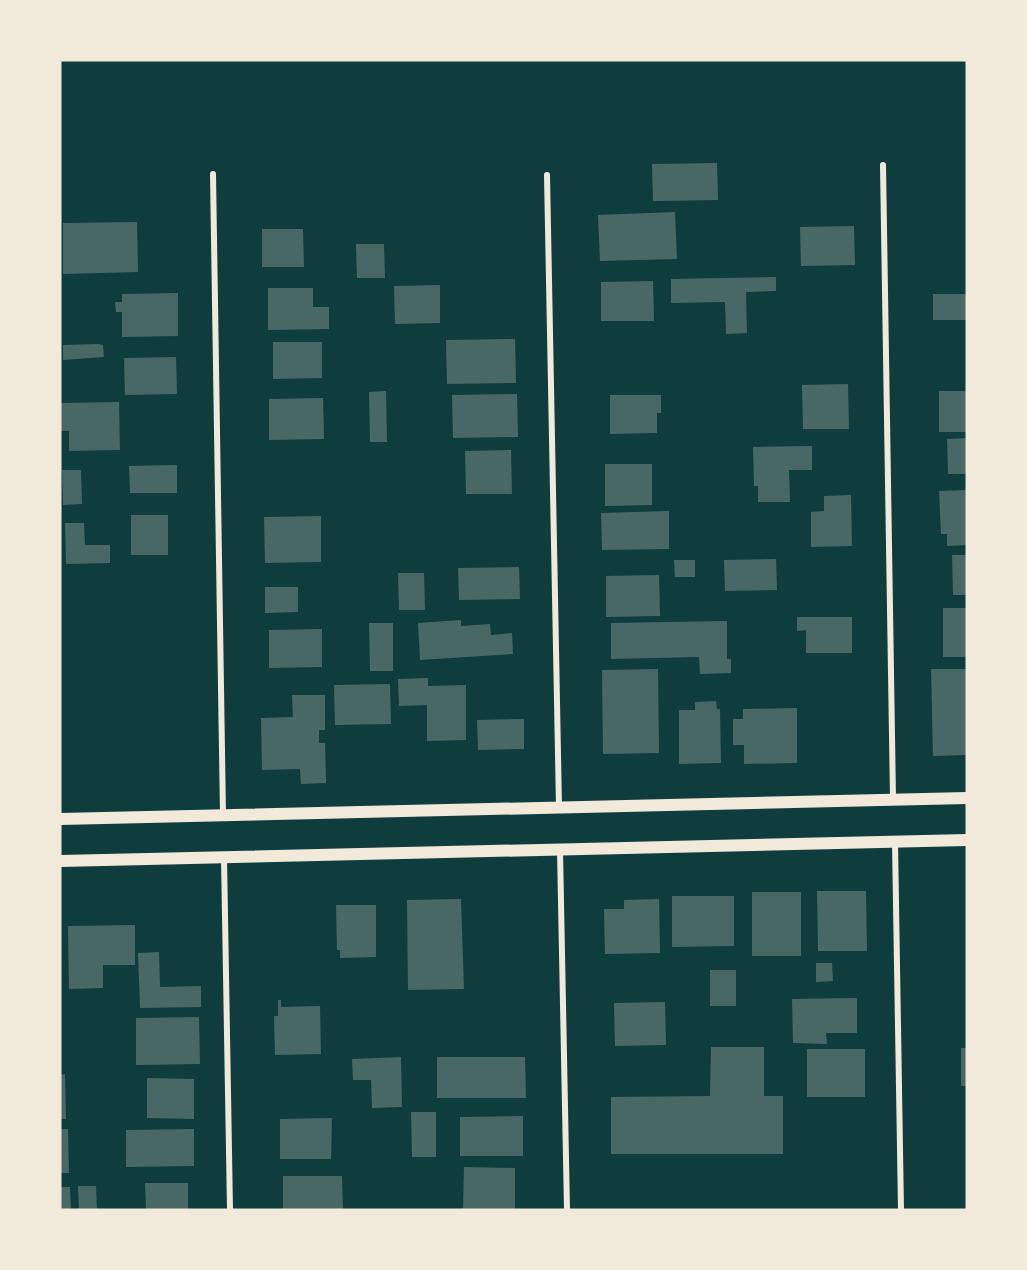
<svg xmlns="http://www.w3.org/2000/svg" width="1027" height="1270" font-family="'Asap Condensed',sans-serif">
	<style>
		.building { fill: #486865 }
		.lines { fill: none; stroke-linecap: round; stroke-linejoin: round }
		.minor { stroke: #f1e9da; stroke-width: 6 }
		.secondary { stroke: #f1e9da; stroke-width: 12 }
	</style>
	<rect width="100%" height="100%" fill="#0f3d3e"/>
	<g class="building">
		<polygon points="717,163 718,200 653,201 652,164"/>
		<polygon points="675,212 677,259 600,261 598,215"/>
		<polygon points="137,222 138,272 63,274 63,223"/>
		<polygon points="854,226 855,265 801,266 800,227"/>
		<polygon points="262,229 303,229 304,267 262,267"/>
		<polygon points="356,244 384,244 385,278 357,278"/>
		<polygon points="776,277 776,291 746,292 747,333 726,334 725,302 671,303 671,279"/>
		<polygon points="653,281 654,321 601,321 601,282"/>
		<polygon points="440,285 440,323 395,324 394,286"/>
		<polygon points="268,288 313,288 313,307 329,307 329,329 268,330"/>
		<polygon points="178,293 178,336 122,337 122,312 116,312 115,302 122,302 122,294"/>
		<rect x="933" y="294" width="34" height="26"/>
		<polygon points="515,339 516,383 447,384 446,340"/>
		<polygon points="273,342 322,342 322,378 273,379"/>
		<polygon points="98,344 103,345 104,357 63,360 63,345"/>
		<polygon points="176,357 177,394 125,395 124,358"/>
		<polygon points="848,384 849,429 803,429 802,385"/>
		<polygon points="386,391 387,442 370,442 369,392"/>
		<rect x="939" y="391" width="28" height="41"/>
		<polygon points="517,394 518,437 453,438 452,395"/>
		<polygon points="610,395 661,395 661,413 657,413 657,433 610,434"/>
		<polygon points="323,398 324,439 269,440 269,399"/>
		<polygon points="119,402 120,450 69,451 69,431 60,431 60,403"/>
		<polygon points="967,438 967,474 948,474 947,439"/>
		<polygon points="812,446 812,470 789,470 790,502 758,502 758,486 754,486 753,447"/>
		<polygon points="511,450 512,494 466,494 465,451"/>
		<polygon points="605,464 652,464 652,505 605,506"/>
		<polygon points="177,465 177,493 130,493 129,466"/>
		<polygon points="62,470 81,470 82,504 63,505"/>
		<polygon points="967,490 967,545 947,546 947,534 941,534 939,491"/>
		<polygon points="851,495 852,546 811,547 811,512 824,511 824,496"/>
		<polygon points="669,511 669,549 602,550 601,513"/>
		<rect x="131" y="515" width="37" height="40"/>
		<polygon points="321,516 321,562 265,563 264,517"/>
		<polygon points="65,523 84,523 85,545 110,545 110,563 66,564"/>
		<polygon points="952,555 967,555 967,595 953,595"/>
		<polygon points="776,559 777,590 725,591 724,560"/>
		<polygon points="674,560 695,560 695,577 675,577"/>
		<polygon points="519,567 520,599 459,600 458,568"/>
		<polygon points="398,573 424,573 425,610 399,610"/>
		<polygon points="659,575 660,616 606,617 606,576"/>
		<polygon points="265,587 298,587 298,612 265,613"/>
		<rect x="943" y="608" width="24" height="49"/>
		<polygon points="797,617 852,617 852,653 806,653 806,630 797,631"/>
		<polygon points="461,620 461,626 490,624 491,635 512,633 513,654 420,660 418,623"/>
		<polygon points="727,621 727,659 731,659 731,673 700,674 699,657 611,659 611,623"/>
		<polygon points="369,623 393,623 393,671 370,671"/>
		<polygon points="322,629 322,667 269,668 269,630"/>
		<polygon points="658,669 659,753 603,754 602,670"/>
		<polygon points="931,669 967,669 967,755 933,756"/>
		<polygon points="428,678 428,686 466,685 466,740 427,741 427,705 399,706 398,679"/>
		<polygon points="390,684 391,724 335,725 334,685"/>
		<polygon points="292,695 325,695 325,730 319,730 319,743 325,743 326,783 301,784 300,769 262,770 261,718 293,717"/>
		<polygon points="716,701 717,709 720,709 721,763 679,764 679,710 695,710 695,702"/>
		<polygon points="797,708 797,763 744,764 744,745 733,745 733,719 743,719 743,709"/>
		<polygon points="524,719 524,749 478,750 477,720"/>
		<polygon points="817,891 866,891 867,951 818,951"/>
		<rect x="752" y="892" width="49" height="64"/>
		<polygon points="672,896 734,896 734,946 672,947"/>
		<polygon points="461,899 464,989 408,990 407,900"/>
		<polygon points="659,899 660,953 605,954 604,909 624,909 624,900"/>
		<polygon points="336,905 376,905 376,957 340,958 340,950 337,950"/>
		<polygon points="135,925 135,965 103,965 103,988 69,989 68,926"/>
		<polygon points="159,952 160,987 201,986 201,1007 140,1008 138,953"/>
		<polygon points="816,963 832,963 833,981 816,982"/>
		<rect x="710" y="970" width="26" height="36"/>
		<polygon points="857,998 857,1033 826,1033 827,1044 793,1043 792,999"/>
		<polygon points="278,1000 281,1000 281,1007 320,1006 321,1054 275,1055 274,1016 278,1016"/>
		<polygon points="665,1002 666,1045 615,1046 614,1003"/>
		<polygon points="199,1017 200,1064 136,1065 136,1018"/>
		<polygon points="711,1047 764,1047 764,1096 783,1096 783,1154 611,1154 611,1097 710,1096"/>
		<rect x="961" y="1048" width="6" height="38"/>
		<rect x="807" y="1049" width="58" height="48"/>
		<polygon points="401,1057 402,1107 372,1108 371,1080 353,1080 352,1059"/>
		<polygon points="437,1057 525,1057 526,1098 437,1098"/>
		<polygon points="65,1074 66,1119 60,1119 60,1075"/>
		<polygon points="147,1078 194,1079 194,1119 147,1118"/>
		<polygon points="411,1112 436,1112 436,1157 412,1157"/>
		<polygon points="523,1116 523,1156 460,1156 460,1117"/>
		<polygon points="332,1118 331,1159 280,1159 280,1119"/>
		<polygon points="60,1129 68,1129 69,1173 60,1173"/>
		<polygon points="194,1129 194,1166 126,1167 126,1130"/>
		<polygon points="464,1167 515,1168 515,1210 463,1210"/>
		<polygon points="283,1176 342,1176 343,1210 283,1210"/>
		<polygon points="145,1183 188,1183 188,1210 146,1210"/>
		<polygon points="78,1186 96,1186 97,1210 79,1210"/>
		<polygon points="60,1187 70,1187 71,1210 60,1210"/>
	</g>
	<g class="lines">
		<g class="minor">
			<polyline points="883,165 893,799"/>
			<polyline points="213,174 223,815"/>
			<polyline points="547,175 559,807"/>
			<polyline points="895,842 901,1210"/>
			<polyline points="560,850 567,1210"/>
			<polyline points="224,857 230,1210"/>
		</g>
		<g class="secondary">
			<polyline points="60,819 967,798"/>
			<polyline points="60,861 967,840"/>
		</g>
	</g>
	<rect width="1027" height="1270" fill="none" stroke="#f1e9da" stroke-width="123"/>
</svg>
